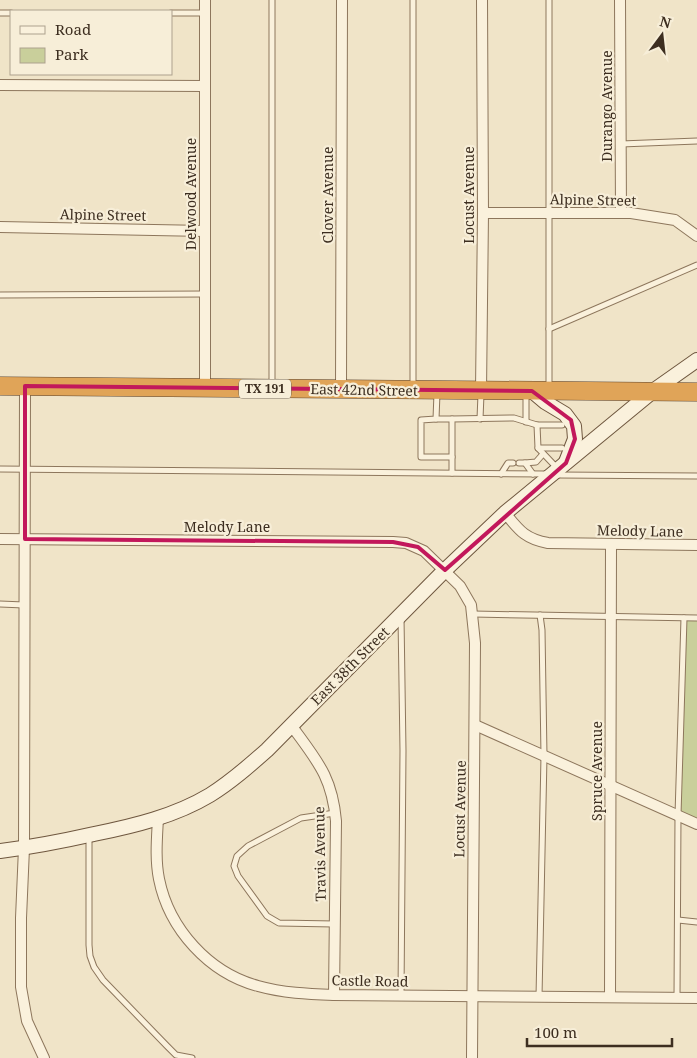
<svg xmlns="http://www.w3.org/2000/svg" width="697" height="1058" font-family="'Noto Serif',serif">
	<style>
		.green { fill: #c9cf9b }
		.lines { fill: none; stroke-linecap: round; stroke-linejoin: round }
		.lane-casing { stroke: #8d765c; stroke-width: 7 }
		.street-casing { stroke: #8d765c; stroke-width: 12 }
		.secondary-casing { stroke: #6f573f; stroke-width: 16 }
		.highway-casing { stroke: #5b4430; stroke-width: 19 }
		.lane { stroke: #faf1dc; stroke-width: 5 }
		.street { stroke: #faf1dc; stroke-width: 10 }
		.secondary { stroke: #faf1dc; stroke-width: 14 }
		.highway { stroke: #e0a458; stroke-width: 18 }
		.marked { fill: none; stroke: #c2185b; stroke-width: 4; stroke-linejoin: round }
		.labels { text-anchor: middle; stroke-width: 4.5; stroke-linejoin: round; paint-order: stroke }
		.shield { fill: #f7eed8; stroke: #756857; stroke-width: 1 }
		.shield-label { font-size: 12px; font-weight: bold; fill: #3d2e20 }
		.street-label { font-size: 14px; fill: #3d2e20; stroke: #f7eed8 }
	</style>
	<rect width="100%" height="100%" fill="#f0e4c8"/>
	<polygon class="green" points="681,616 697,617 697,824 678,816"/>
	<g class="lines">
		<defs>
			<g id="lane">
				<polyline points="413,0 413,387"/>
				<polyline points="0,13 11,13"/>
				<polyline points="171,13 205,13"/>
				<polyline points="621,144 697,141"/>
				<polyline points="0,295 205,294"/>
				<polyline points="549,329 697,265"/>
				<polyline points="272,386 272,0"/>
				<polyline points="549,387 549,0"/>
				<polyline points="437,393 436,419 421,420 421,457 452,457 452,419 514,418 537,425 562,425"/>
				<polyline points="436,419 452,419"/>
				<polyline points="480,419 481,394"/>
				<polyline points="526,422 526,395"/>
				<polyline points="537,425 538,448 558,469"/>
				<polyline points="538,448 562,448"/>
				<polyline points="452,457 452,473"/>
				<polyline points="519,463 525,463 533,474"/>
				<polyline points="525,463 536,462 543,454"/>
				<polyline points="0,469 547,474"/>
				<polyline points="501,474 508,463 513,463"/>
				<polyline points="558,475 697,476"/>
				<polyline points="0,604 24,605"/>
				<polyline points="473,614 697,618"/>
				<polyline points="89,837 89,945 90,956 94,967 103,980 167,1046 176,1055 192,1058"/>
				<polyline points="678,920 697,922"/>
				<polyline points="334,924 279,923 267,916 238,876 234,866 237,856 248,846 301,818 335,813"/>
				<polyline points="401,995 403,751 401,617"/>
				<polyline points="539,997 544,756 542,630 540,615"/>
				<polyline points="677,998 678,815 684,618"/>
			</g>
			<g id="street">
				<polyline points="620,0 621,213"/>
				<polyline points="0,85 205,86"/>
				<polyline points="483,213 631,213 675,220 697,236"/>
				<polyline points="0,227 205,231"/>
				<polyline points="25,386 24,848 21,918 21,987 27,1021 44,1058"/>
				<polyline points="205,388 205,0"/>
				<polyline points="341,389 342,0"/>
				<polyline points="481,391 483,213 482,0"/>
				<path d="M 505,513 C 519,530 525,539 548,543 L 697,545"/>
				<polyline points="0,539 393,542 406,543 424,551 460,586 471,605 475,643 472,1058"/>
				<path d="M 291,725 C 317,761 332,776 336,821 L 334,995"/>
				<polyline points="475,725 697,824"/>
				<path d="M 158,818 C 157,838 155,859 159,879 C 169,929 209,973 258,986 C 283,993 308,994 334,995 L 697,998"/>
				<polyline points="610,997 611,544"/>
			</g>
			<g id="secondary">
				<polyline points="532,391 545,402 565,414 574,426 575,439 566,462"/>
				<path d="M 0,851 C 32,847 63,841 94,834 C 134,826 175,816 210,795 C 231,782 249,766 267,750 L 445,570 L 505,513 L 653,391 L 697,360"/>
			</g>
			<polyline id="highway" points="0,386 697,392"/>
		</defs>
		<use href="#lane" class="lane-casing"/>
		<use href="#street" class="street-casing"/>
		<use href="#secondary" class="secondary-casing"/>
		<use href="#highway" class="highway-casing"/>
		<use href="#lane" class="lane"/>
		<use href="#street" class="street"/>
		<use href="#secondary" class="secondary"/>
		<use href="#highway" class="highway"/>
	</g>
	<path class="marked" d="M 25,386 L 532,391 L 571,420 L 575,439 L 566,463 L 445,570 L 418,547 L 393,542 L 25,539 Z"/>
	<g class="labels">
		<rect class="shield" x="239" y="379.5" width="52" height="19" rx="4"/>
		<g class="shield-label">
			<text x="265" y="393">TX 191</text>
		</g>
		<g class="street-label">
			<text transform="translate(607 106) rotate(-90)" y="5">Durango Avenue</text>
			<text transform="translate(191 194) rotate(-90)" y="5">Delwood Avenue</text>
			<text transform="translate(328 195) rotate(-90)" y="5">Clover Avenue</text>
			<text transform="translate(469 195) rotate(-90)" y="5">Locust Avenue</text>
			<text transform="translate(593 200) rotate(1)" y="5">Alpine Street</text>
			<text transform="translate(103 215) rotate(1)" y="5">Alpine Street</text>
			<text transform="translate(364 390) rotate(1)" y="5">East 42nd Street</text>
			<text x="227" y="532">Melody Lane</text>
			<text transform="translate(640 531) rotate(1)" y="5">Melody Lane</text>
			<text transform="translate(350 666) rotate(-45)" y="5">East 38th Street</text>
			<text transform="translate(597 771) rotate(-90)" y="5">Spruce Avenue</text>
			<text transform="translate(460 809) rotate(-89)" y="5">Locust Avenue</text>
			<text transform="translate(320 854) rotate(-91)" y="5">Travis Avenue</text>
			<text transform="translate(370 981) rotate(1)" y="5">Castle Road</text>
		</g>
	</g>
	<rect x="10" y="10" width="162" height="65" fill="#f7eed8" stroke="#ada18e"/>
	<rect x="20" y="26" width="25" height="8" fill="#faf1dc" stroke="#ada18e"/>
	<text x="55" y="35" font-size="15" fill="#3d2e20">Road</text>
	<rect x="20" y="48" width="25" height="15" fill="#c9cf9b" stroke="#ada18e"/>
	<text x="55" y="60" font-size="15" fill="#3d2e20">Park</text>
	<g transform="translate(662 35) rotate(15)" stroke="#f7eed8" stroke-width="4" paint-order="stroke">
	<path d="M0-4L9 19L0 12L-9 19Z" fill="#3d2e20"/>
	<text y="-8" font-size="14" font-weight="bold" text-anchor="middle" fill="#3d2e20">N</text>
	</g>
	<path d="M527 1038v8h145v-8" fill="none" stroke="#3d2e20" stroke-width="2.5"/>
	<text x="534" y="1038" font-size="15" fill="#3d2e20" stroke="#f7eed8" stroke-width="4" paint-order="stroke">100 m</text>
</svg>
